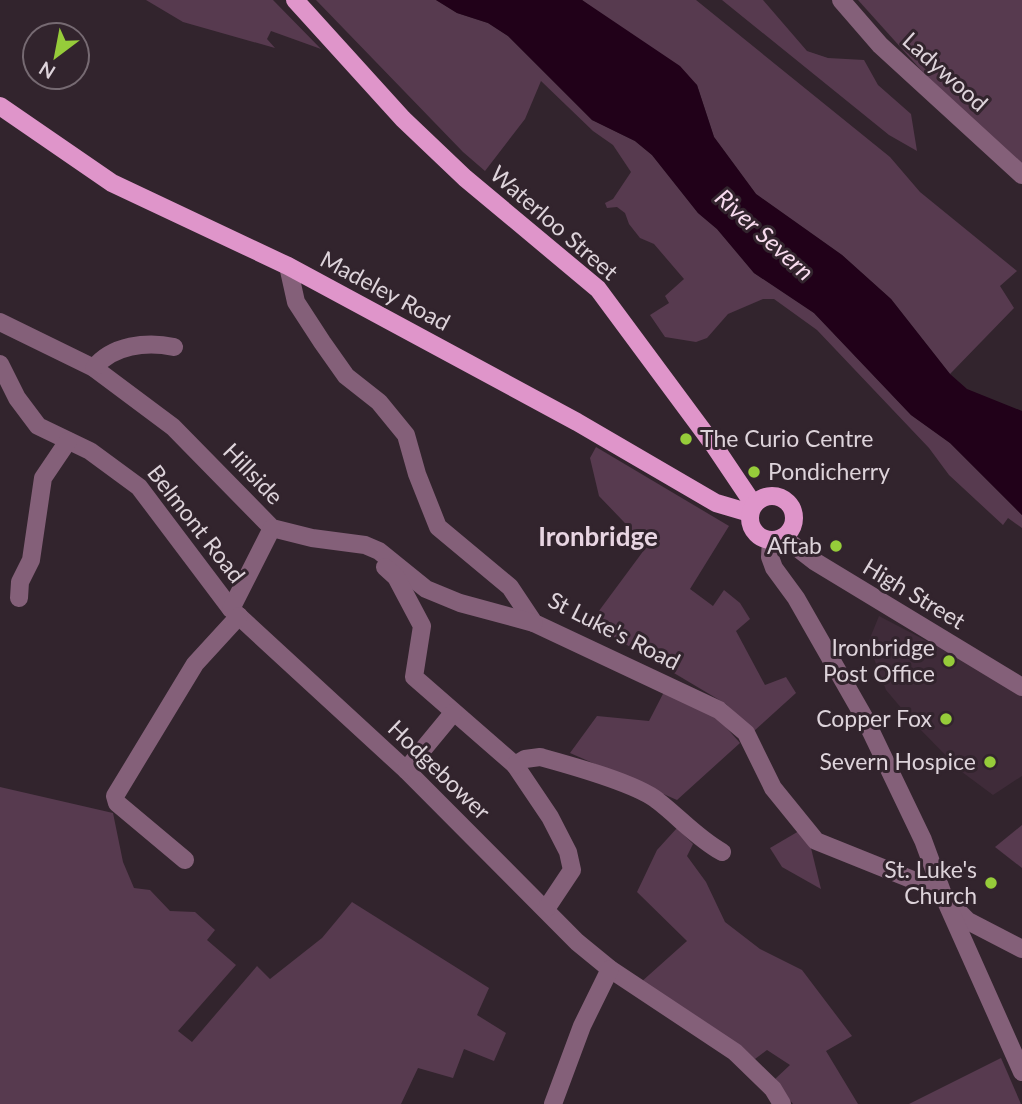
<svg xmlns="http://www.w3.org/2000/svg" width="1022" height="1104" font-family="Lato,sans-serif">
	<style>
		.built { fill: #3f2b39 }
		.green { fill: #573a4f }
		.water { fill: #210119 }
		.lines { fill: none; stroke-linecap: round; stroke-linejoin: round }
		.minor { stroke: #846079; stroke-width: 18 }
		.major { stroke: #df95ca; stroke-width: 18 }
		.poi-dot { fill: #96cc3a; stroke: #32242d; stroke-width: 2.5 }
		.labels { text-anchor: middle; stroke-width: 6; stroke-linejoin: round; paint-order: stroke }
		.street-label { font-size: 23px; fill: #ddd3da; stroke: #32242d }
		.poi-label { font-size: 23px; fill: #ddd3da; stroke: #32242d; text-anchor: end }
		.water-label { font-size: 24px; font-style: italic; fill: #f8dbee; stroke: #32242d }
		.quarter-label { font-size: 26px; font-weight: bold; fill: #e8d5e2; stroke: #32242d }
	</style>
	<rect width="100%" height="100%" fill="#32242d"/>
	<polygon class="built" points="879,616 982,670 1022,695 1022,776 993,795 962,772 913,722 886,690 868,643"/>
	<g class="green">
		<polygon points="146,0 273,0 321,49 271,31 267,39 275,48 183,22"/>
		<polygon points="316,0 436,0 457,13 488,23 508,36 592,120 635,141 652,155 698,213 717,229 754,273 814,313 911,415 950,443 1022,515 1022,528 1008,518 1003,525 949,475 929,448 817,330 774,299 763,299 728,314 707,338 696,342 665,337 650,315 669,303 665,296 684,279 654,244 640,238 629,224 625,213 617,207 607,208 605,203 613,199 631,172 613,145 593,131 541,81 525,119 485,171 463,152"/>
		<polygon points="582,0 696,0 890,157 920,192 1017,271 1000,286 1014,308 950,374 891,299 842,255 756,194 714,137 697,85"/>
		<polygon points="722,0 763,0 807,51 828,58 864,60 878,85 911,114 917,151 889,135"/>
		<polygon points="858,0 1022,0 1022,165 930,80"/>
		<polygon points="596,447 729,526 690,589 713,606 724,590 740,603 750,619 736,631 765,685 786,677 796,693 754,731 726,704 590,623 647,546 599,496 590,458"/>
		<polygon points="665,690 716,716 740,743 677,800 570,753 597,716 649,721"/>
		<polygon points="0,787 113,813 123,862 134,888 150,890 170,911 195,912 215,930 207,940 236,965 178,1031 192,1042 257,966 270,979 322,938 352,902 489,988 477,1015 506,1033 494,1061 464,1049 453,1078 418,1068 401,1104 0,1104"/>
		<polygon points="1022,825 1022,868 995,847"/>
		<polygon points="677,828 693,844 687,856 706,882 725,922 760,949 802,970 852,1036 826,1051 858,1104 793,1104 774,1080 790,1065 767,1050 755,1059 640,983 687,941 637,892 657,850"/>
		<polygon points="799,831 811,848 821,889 782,867 770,848"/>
		<polygon points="1001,1058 1021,1104 909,1104"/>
	</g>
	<polygon class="water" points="436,0 582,0 680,66 697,85 714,137 756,194 842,255 891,299 950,374 967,389 1022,411 1022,515 950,443 911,415 814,313 754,273 717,229 698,213 652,155 635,141 592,120 508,36 488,23 457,13"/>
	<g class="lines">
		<g class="minor">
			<polyline points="841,0 880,45 1022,175"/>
			<polyline points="288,266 296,302 322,342 346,376 379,402 406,435 417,474 438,527 510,587 534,623 719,710 746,733 773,788 816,841 918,882 944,897 968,921 1022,949"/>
			<polyline points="0,322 94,368 173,427 272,528 312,538 365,545 379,551 426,589 460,603 534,623"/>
			<polyline points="0,364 17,398 38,426 90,451 139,487 231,609 406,770 577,942 610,969 735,1052 773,1089 782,1104"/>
			<path d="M 94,368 C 112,345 147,341 174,347"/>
			<polyline points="783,537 814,561 1022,687"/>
			<polyline points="771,540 770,557 774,568 796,598 864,717 923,840 944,897 1022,1072"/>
			<polyline points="385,567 396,577 422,626 414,677 515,765 550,817 568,852 572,870 546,909"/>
			<polyline points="19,598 20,582 31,560 43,478 68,441"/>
			<polyline points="231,609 272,528"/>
			<path d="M 515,765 L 525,759 L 540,757 C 569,765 636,783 658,801 C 680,818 697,838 722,852"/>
			<polyline points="406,770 453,713"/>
			<polyline points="185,860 117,803 115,796 195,664 239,616"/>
			<polyline points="553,1104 582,1026 610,969"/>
		</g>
		<g class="major">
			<polyline points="295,0 403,119 465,178 598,289 715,447 754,505"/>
			<polyline points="0,106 112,183 288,266 577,422 716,503 750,513"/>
			<circle cx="772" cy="518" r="22"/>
		</g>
	</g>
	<g class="poi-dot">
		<circle cx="686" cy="439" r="7"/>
		<circle cx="754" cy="472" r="7"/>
		<circle cx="836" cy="546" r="7"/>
		<circle cx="949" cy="661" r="7"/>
		<circle cx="946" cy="719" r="7"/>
		<circle cx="990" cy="762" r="7"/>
		<circle cx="991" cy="883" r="7"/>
	</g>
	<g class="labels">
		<g class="street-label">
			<text transform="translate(945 72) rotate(42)" y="8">Ladywood</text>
			<text transform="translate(554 223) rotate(41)" y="8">Waterloo Street</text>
			<text transform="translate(385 291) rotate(28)" y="8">Madeley Road</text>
			<text transform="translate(253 474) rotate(46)" y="8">Hillside</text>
			<text transform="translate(196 524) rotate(52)" y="8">Belmont Road</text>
			<text transform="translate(914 594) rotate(31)" y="8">High Street</text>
			<text transform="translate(614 631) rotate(27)" y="8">St Luke's Road</text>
			<text transform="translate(439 770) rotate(44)" y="8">Hodgebower</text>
		</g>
		<g class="poi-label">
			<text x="700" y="447" text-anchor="start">The Curio Centre</text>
			<text x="768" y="480" text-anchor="start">Pondicherry</text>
			<text x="822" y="554">Aftab</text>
			<text x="935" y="656">Ironbridge<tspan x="935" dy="26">Post Office</tspan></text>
			<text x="932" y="727">Copper Fox</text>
			<text x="976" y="770">Severn Hospice</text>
			<text x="977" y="878">St. Luke's<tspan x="977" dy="26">Church</tspan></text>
		</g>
		<g class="water-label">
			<text transform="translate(764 235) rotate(42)" y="8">River Severn</text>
		</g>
		<g class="quarter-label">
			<text x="598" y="546">Ironbridge</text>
		</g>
	</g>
	<g transform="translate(56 56) rotate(212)"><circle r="33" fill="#32242d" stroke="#766a72" stroke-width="2"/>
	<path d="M0-5L12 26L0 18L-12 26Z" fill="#96cc3a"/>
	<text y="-10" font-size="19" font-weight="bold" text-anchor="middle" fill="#ddd3da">N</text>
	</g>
</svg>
